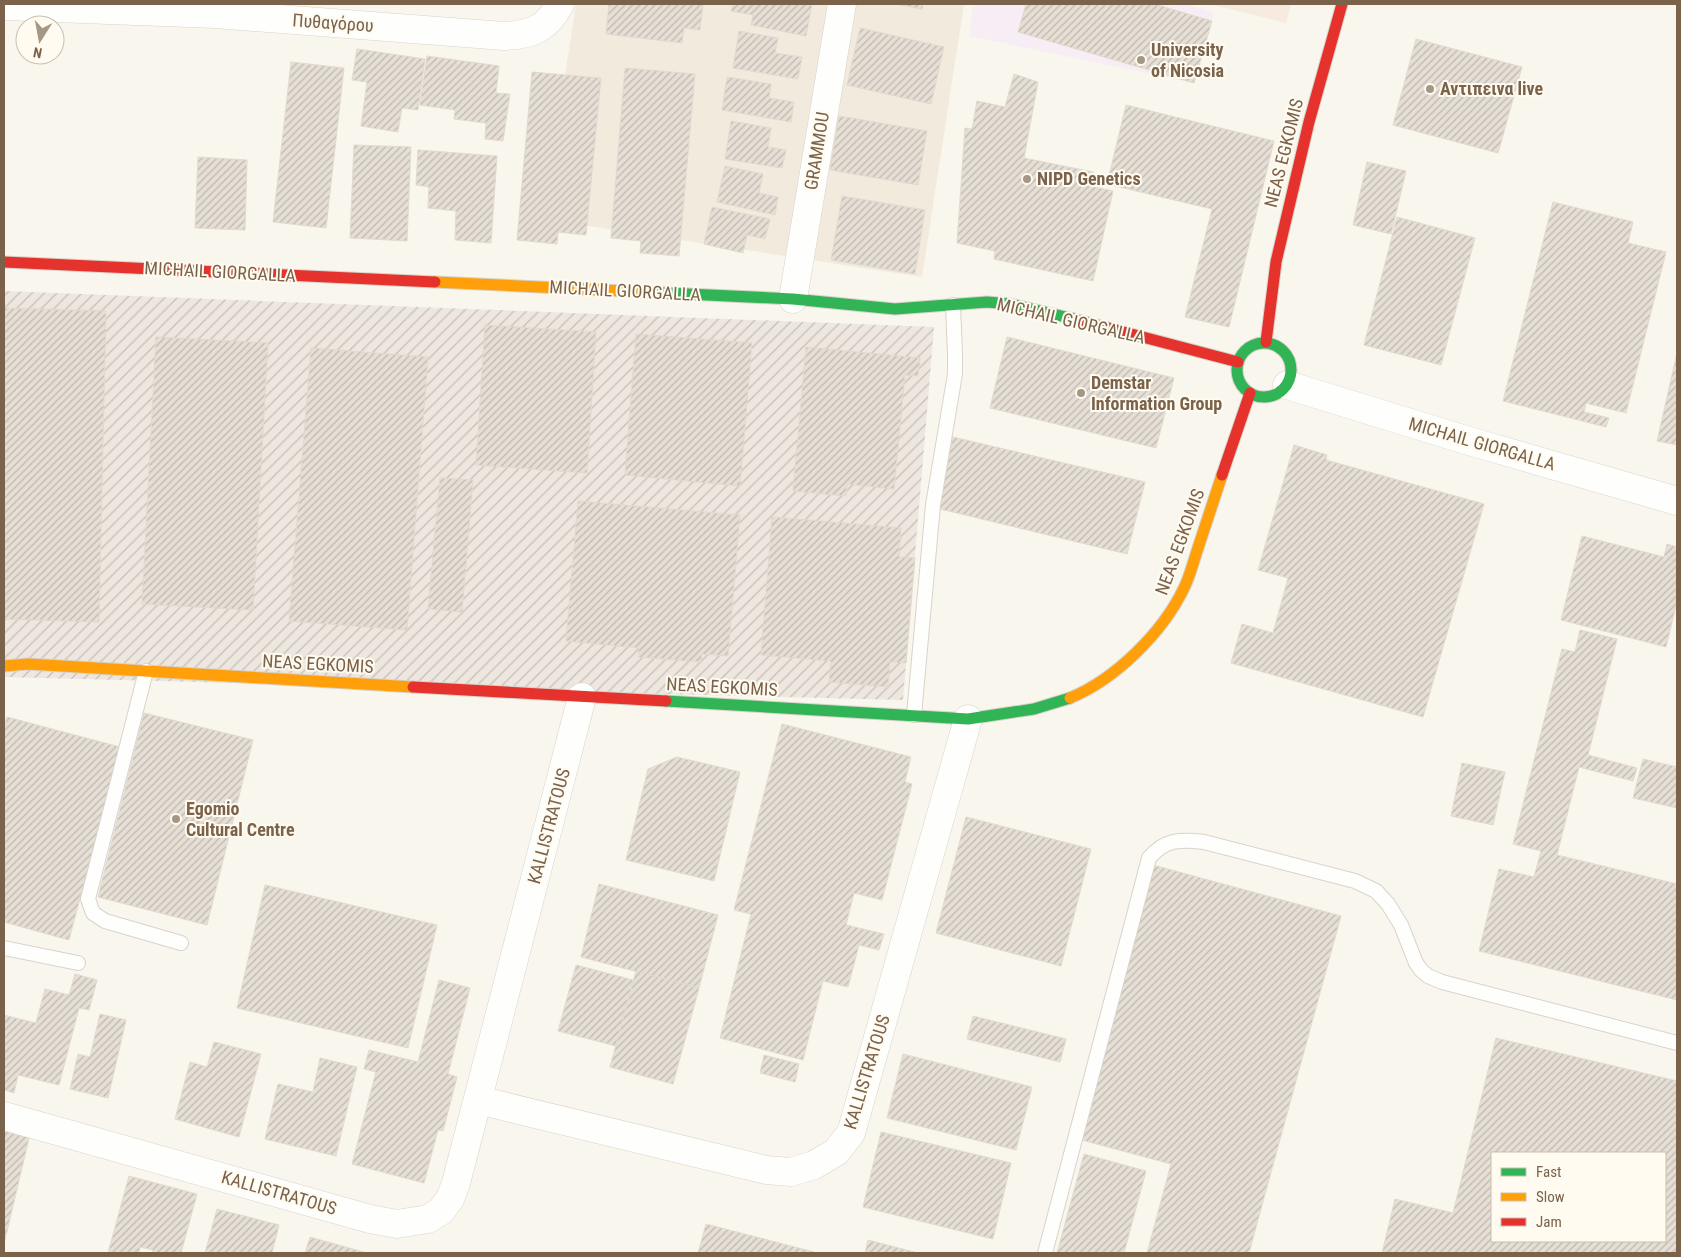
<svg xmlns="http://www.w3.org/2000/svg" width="1681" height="1257" font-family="'Roboto Condensed',sans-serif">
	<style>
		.residential { fill: #f2eadc }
		.commercial { fill: #f7eadf }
		.industrial { fill: url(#industrial-furrows) }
		.education { fill: #f7edf5 }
		.building { fill: url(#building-hatch); stroke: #e2dad0; fill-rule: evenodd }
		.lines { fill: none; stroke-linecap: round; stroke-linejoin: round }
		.lane-casing { stroke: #d9d3cc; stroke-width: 16 }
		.street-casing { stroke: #d9d3cc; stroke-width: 29 }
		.fast-casing { stroke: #d8d2c9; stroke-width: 13 }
		.slow-casing { stroke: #d8d2c9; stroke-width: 13 }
		.jam-casing { stroke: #d8d2c9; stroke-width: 13 }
		.lane { stroke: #fefefc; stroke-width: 14 }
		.street { stroke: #fefefc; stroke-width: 28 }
		.fast { stroke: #30b455; stroke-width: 11 }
		.slow { stroke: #ff9f0a; stroke-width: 11 }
		.jam { stroke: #e5322d; stroke-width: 11 }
		.poi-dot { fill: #a69684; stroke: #fffbf1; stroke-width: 2 }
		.labels { text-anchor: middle; stroke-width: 4; stroke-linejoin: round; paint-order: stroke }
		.street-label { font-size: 18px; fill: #7a624b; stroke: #fffbf1 }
		.poi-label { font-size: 18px; font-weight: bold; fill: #7a624b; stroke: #fffbf1; text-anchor: start }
	</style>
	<defs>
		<pattern id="industrial-furrows" width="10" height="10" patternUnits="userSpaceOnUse" patternTransform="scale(1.25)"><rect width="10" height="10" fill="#ede7df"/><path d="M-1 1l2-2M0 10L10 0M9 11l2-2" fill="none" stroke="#c5bfb7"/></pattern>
		<pattern id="building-hatch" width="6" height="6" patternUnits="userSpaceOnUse" patternTransform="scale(1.25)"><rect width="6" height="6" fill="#e6dfd5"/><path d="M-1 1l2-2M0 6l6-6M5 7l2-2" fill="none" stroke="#bfb8af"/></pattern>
	</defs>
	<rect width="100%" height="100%" fill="#f9f6ee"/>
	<polygon class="residential" points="576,4 964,4 922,277 543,219"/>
	<polygon class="commercial" points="1209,4 1291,4 1286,23"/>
	<polygon class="industrial" points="4,291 934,327 903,700 4,677"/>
	<polygon class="education" points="973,4 1186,4 1213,12 1212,21 1194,83 969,36"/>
	<g class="building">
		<polygon points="609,4 703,4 700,30 684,28 682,43 606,34"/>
		<polygon points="733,4 812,4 806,36 751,25 753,15 731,11"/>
		<polygon points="895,4 923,4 922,9"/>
		<polygon points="1026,4 1154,4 1212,21 1194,83 1018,32"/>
		<polygon points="860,28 944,47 931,104 847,85"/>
		<polygon points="739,31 778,38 775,53 802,57 798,79 733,68"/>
		<polygon points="1416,39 1522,67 1498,153 1393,125"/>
		<polygon points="357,49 425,59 418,110 402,108 398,132 361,126 367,82 352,80"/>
		<polygon points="427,56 499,66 496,93 510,94 503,141 485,139 486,123 454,119 455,110 420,105"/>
		<polygon points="291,62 344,68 326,228 273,222"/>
		<polygon points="625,68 695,74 679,256 640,253 641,241 611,238"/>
		<polygon points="532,72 601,78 586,235 558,232 557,244 517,240"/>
		<polygon points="1014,74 1038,82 1024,158 1093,172 1090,186 1113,191 1093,281 994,259 995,251 957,243 965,128 972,129 977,101 1005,107"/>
		<polygon points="727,77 771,84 769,98 794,102 791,122 722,110"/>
		<polygon points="1126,105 1274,141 1229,327 1185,317 1212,209 1107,184"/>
		<polygon points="839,116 927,131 918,185 830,170"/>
		<polygon points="731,121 771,128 768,147 786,150 782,168 725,159"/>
		<polygon points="354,145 411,147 407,241 350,238"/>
		<polygon points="418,150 497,156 491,243 455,240 456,211 428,208 429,187 416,185"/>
		<polygon points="198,157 247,160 245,230 195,228"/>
		<polygon points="1367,162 1406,171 1391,234 1353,225"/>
		<polygon points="725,166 763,174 759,193 778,197 775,215 717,202"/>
		<polygon points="842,196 925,210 915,274 831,260"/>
		<polygon points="1553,202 1633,222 1628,243 1666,252 1626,413 1586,403 1584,412 1609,418 1606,427 1503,401"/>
		<polygon points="712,207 770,219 765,239 747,235 743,253 704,244"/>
		<polygon points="1397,217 1475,238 1441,365 1364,345"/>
		<polygon points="4,308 106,311 99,622 4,619"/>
		<polygon points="485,325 596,332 587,473 476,465"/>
		<polygon points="636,334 752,343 740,486 625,475"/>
		<polygon points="156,337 268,343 253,610 142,604"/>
		<polygon points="1007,337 1174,378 1156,448 990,408"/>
		<polygon points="806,347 920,358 918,376 905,375 894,489 847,484 846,496 793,491"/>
		<polygon points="311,348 428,357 407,630 289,621"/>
		<polygon points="1677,353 1677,445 1657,441"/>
		<polygon points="953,437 1145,482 1127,554 936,508"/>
		<polygon points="1294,445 1327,455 1326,460 1484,504 1423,717 1231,663 1242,624 1273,633 1288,578 1258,570"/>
		<polygon points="440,478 473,480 462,612 428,609"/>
		<polygon points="578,501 740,515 728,656 702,654 701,662 638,657 639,648 566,641"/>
		<polygon points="772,517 901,528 899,557 915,558 906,663 890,662 888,687 829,682 831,661 761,655"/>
		<polygon points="1582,536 1664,557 1667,544 1677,547 1677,602 1666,647 1561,620"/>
		<polygon points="1580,630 1617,639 1588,755 1637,768 1633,781 1579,767 1557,855 1677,884 1677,882 1677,1000 1479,951 1499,869 1534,877 1541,851 1513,844 1562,649 1575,652"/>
		<polygon points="144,713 253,740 207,925 98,897"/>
		<polygon points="7,717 120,747 69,940 4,922 4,728"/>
		<polygon points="782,724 911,757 905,782 912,784 882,900 854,893 846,925 884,934 879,950 859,945 848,987 823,981 803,1060 720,1038 751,914 734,910"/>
		<polygon points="677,757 740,772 714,881 626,860 648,769"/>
		<polygon points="1643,759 1677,767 1677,808 1633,798"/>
		<polygon points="1462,763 1505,772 1493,825 1451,816"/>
		<polygon points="966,817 1091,849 1061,966 936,933"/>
		<polygon points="1153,865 1341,916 1249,1253 1147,1253 1171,1164 1078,1139"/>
		<polygon points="599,884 718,915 699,988 581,957"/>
		<polygon points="265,885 437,925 408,1048 237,1008"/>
		<polygon points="576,965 633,980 616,1046 558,1031"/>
		<polygon points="636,971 699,988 673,1084 610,1067"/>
		<polygon points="75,974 97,980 89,1010 79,1008 59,1085 18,1075 14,1093 4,1090 4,1015 36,1023 45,989 69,995"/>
		<polygon points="439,980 470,988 448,1074 457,1077 443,1131 438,1130 424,1183 352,1164 376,1072 364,1069 369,1050 418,1062"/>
		<polygon points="100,1014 126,1020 108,1098 70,1089 78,1054 90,1057"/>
		<polygon points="973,1016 1066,1039 1060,1062 967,1039"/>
		<path d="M 1496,1038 L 1677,1081 L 1677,1253 L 1382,1253 L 1395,1199 L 1453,1213 ZM 1492,1153 L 1665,1153 L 1665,1241 L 1492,1241 Z"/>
		<polygon points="214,1042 261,1054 239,1137 175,1119 190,1062 207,1067"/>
		<polygon points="903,1054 1032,1087 1016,1150 887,1118"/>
		<polygon points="764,1055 799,1064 795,1082 760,1073"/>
		<polygon points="320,1058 357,1067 336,1156 265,1139 278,1084 313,1092"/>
		<polygon points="4,1128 30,1134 4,1244"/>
		<polygon points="881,1132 1011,1163 993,1239 863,1207"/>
		<polygon points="1084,1154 1146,1171 1124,1253 1057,1253"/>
		<polygon points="129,1176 197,1194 181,1253 152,1253 153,1250 140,1247 139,1253 108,1253"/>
		<polygon points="217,1209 279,1225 272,1253 205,1253"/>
		<polygon points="706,1224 814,1252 814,1253 698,1253"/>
		<polygon points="310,1237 367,1253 305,1253"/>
		<polygon points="868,1240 918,1253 865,1253"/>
	</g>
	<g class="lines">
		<defs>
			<g id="lane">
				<polyline points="146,671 88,899 93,913 105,921 181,943"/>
				<polyline points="914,715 933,505 955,374 955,355 953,305"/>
				<polyline points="4,948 78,963"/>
				<path d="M 1045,1253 L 1149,858 C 1165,839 1181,839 1204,842 L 1355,881 L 1376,891 L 1388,904 L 1401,925 L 1416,963 L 1421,970 L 1428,976 L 1442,982 L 1677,1043"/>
			</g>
			<g id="street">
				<path d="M 4,6 L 215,14 L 504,36 C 531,35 547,29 560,4"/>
				<polyline points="793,299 842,4"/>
				<polyline points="1287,385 1469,441 1677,501"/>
				<polyline points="478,1100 766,1170 791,1172 814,1165 836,1152 851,1133 968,719"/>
				<polyline points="4,1116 370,1219 397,1224 428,1219 441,1211 450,1199 456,1183 582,697"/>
			</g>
			<g id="fast">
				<polyline points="645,292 793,299 895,309 987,302 1010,304 1074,319"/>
				<circle cx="1264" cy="370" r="27"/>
				<polyline points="666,701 968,719 1034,709 1070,698"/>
			</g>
			<g id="slow">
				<polyline points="435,282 645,292"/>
				<polyline points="4,666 28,664 413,687"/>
				<path d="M 1070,698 C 1116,679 1163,632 1184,588 C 1190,576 1193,563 1197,551 C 1205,526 1214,500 1222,475"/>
			</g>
			<g id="jam">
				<polyline points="4,262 435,282"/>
				<polyline points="1074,319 1238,362"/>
				<polyline points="1266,342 1276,262 1309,122 1342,4"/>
				<polyline points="1222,475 1250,393"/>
				<polyline points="413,687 666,701"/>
			</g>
		</defs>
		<use href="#lane" class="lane-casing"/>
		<use href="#street" class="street-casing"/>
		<use href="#fast" class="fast-casing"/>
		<use href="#slow" class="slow-casing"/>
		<use href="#jam" class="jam-casing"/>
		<use href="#lane" class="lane"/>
		<use href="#street" class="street"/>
		<use href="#fast" class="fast"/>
		<use href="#slow" class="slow"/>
		<use href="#jam" class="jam"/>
	</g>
	<g class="poi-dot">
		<circle cx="1141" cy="60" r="5"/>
		<circle cx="1430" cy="89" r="5"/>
		<circle cx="1027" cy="179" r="5"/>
		<circle cx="1081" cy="393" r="5"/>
		<circle cx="176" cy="819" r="5"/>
	</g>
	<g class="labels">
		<g class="street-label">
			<text transform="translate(333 23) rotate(4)" y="6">Πυθαγόρου</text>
			<text transform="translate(817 151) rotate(-81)" y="6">GRAMMOU</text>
			<text transform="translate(1284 153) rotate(-76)" y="6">NEAS EGKOMIS</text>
			<text transform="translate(220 272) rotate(3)" y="6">MICHAIL GIORGALLA</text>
			<text transform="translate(625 291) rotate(3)" y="6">MICHAIL GIORGALLA</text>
			<text transform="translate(1071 321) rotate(13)" y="6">MICHAIL GIORGALLA</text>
			<text transform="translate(1482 444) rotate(16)" y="6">MICHAIL GIORGALLA</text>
			<text transform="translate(1180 542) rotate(-70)" y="6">NEAS EGKOMIS</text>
			<text transform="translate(318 664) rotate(3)" y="6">NEAS EGKOMIS</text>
			<text transform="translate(722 687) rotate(3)" y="6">NEAS EGKOMIS</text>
			<text transform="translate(549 826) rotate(-75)" y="6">KALLISTRATOUS</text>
			<text transform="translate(867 1072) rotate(-73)" y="6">KALLISTRATOUS</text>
			<text transform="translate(279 1193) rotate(16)" y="6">KALLISTRATOUS</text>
		</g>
		<g class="poi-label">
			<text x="1151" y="56">University<tspan x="1151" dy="21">of Nicosia</tspan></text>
			<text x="1440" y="95">Αντιπεινα live</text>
			<text x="1037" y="185">NIPD Genetics</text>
			<text x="1091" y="389">Demstar<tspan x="1091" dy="21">Information Group</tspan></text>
			<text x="186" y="815">Egomio<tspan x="186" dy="21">Cultural Centre</tspan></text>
		</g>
	</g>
	<rect width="1681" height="1257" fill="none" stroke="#7a624b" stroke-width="10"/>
	<rect x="1491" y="1152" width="175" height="90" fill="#fffbf1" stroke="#cabeaf"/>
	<rect x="1501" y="1168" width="25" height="8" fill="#30b455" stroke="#cabeaf"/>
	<text x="1536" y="1177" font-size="15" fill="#7a624b">Fast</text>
	<rect x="1501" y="1193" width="25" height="8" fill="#ff9f0a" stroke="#cabeaf"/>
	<text x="1536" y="1202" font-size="15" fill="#7a624b">Slow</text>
	<rect x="1501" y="1218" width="25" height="8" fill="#e5322d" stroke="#cabeaf"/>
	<text x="1536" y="1227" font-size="15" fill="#7a624b">Jam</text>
	<g transform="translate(40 40) rotate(191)"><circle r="24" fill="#fffbf1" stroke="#cabeaf"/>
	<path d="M0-4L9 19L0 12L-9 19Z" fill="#a69684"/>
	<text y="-8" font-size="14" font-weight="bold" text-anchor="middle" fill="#7a624b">N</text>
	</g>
</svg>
